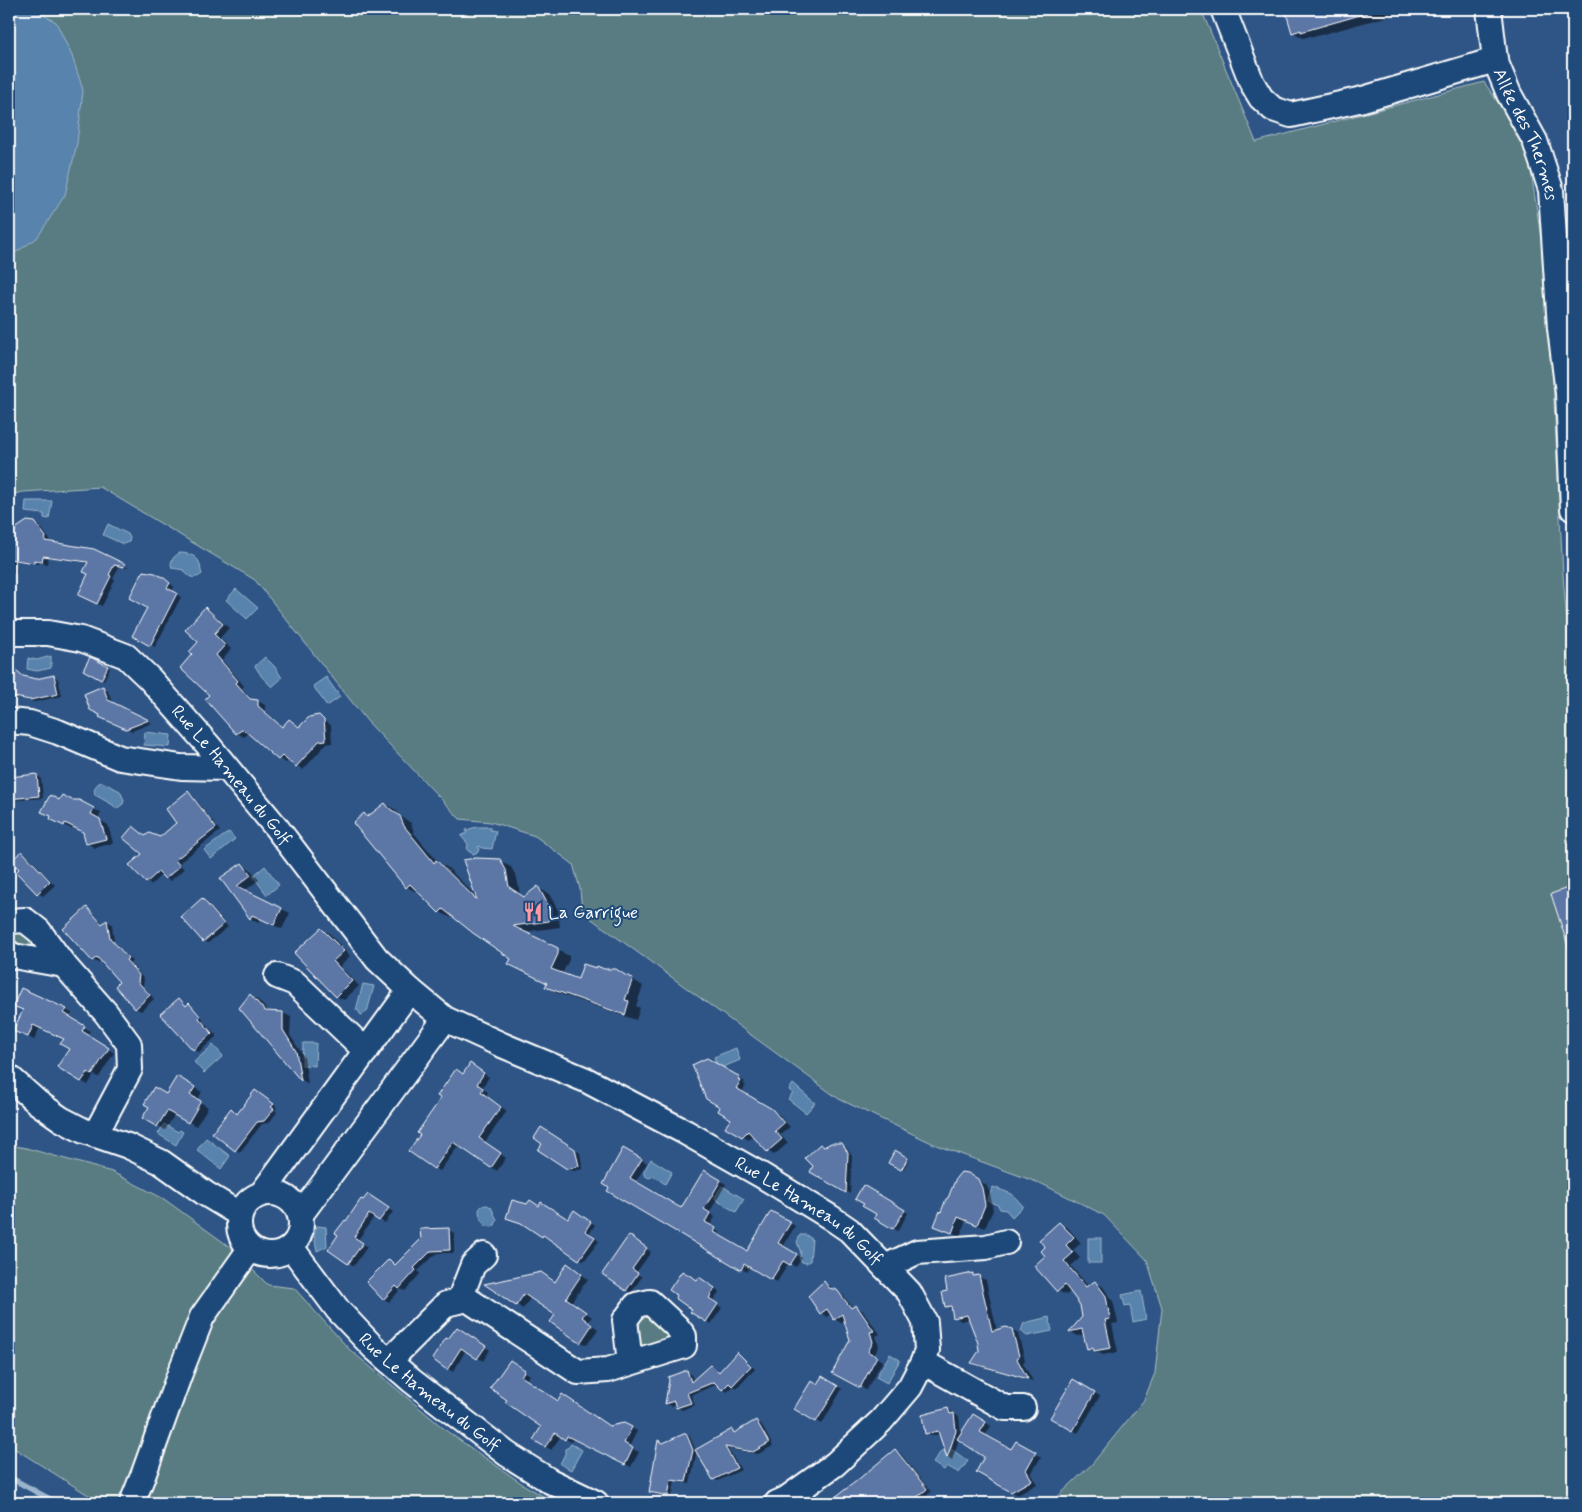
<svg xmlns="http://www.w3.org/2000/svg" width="1582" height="1512" font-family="Mynerve,sans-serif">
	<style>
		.green { fill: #597c81; stroke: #acbec0 }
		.water { fill: #5983ac; stroke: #9bb5cd }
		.shadow { fill: #0007 }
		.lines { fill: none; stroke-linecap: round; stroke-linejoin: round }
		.stream { stroke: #9bb5cd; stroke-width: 5.5 }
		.building { fill: #5c76a5; stroke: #fff }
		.minor-casing { stroke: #fff; stroke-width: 28 }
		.minor { stroke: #1f4a7a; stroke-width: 24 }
		.labels { text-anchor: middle; stroke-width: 4; stroke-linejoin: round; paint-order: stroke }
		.street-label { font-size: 18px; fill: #fff; stroke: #1f4a7a }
		.poi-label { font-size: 18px; fill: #fff; stroke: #1f4a7a; text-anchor: start }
	</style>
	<rect width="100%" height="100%" fill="#2f5586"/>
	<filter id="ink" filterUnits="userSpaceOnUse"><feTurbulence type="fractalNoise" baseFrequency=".02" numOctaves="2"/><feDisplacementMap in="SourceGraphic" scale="10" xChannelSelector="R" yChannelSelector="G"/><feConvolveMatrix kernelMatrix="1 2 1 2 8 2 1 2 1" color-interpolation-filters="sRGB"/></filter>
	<g filter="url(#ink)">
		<g class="green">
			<polygon points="9,9 1201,9 1256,142 1484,82 1527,145 1548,284 1563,575 1573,695 1573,1503 1051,1503 1092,1464 1144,1400 1155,1373 1162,1308 1147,1260 1104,1215 1042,1184 936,1145 839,1099 582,912 580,889 573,864 535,836 491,822 460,819 367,721 255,580 100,487 23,492 9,495"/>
			<polygon points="14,927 41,946 37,954 9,942 9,933"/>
			<polygon points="9,1145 26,1148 112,1172 164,1199 230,1247 268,1285 294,1288 349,1349 448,1432 524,1485 555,1503 101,1503 9,1445"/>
			<polygon points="644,1312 670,1331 672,1340 643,1353 640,1344 639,1318"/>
		</g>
		<g class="water">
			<polygon points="9,9 33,9 56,22 72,56 83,90 77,143 65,195 37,238 9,257"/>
			<polygon points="26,501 52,501 49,519 44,518 44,514 25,512"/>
			<polygon points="108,524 128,534 130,538 129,542 123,544 103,535"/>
			<path d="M 180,553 C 186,553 196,555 199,562 C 201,566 200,570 202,574 C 195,580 188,578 184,570 L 172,568 C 169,561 174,556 180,553 Z"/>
			<polygon points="236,589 258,608 247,619 226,600"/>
			<polygon points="51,656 51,668 37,671 27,669 28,658 37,660"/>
			<polygon points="265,657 275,667 282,678 272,687 262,677 255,666"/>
			<polygon points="326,677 340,697 327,706 313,686"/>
			<polygon points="145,732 171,735 170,747 144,745"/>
			<path d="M 102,782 L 120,791 L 124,800 L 123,804 L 116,809 L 113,805 L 95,795 C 93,789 96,783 102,782 Z"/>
			<polygon points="477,827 490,827 490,830 496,831 492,849 482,848 479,846 478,847 479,849 478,852 473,854 467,850 468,844 461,836 467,833 466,830"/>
			<polygon points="229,832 235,839 211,859 204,850"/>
			<polygon points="265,866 279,885 267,895 253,876"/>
			<polygon points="363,984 374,986 367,1012 365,1012 362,1015 360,1014 358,1010 356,1010"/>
			<polygon points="303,1043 316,1043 315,1066 302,1065"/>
			<polygon points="213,1045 223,1056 204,1073 194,1062"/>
			<polygon points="736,1048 740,1060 721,1068 718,1067 714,1057"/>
			<polygon points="793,1084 815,1103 806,1113 788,1099 793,1093 789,1090"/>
			<polygon points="164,1124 178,1132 180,1130 183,1132 176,1145 158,1134"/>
			<polygon points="206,1138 230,1156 221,1169 197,1150"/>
			<polygon points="651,1159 672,1172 665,1184 654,1176 649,1178 644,1175 644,1171"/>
			<polygon points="722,1186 744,1199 736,1212 716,1200 715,1197"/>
			<polygon points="993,1187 1012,1194 1023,1206 1012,1217 1006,1210 1000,1209 998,1205 987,1201"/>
			<path d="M 487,1205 L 491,1207 L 497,1220 L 495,1225 L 492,1227 L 485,1226 C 481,1218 473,1206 487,1205 Z"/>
			<polygon points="317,1226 326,1227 327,1246 317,1251 314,1235"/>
			<polygon points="800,1235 806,1235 812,1239 810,1261 806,1263 802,1262 799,1259 801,1253 797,1242"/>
			<rect x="1088" y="1238" width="13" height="25"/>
			<polygon points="1141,1291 1146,1319 1133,1322 1130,1305 1125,1306 1122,1295"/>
			<polygon points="1049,1317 1052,1331 1027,1336 1021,1331 1024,1323"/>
			<polygon points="890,1354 900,1360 887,1383 876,1377"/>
			<polygon points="571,1444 582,1450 571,1470 560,1464 565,1454 565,1449 569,1447"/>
			<polygon points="951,1449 968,1461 959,1473 947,1466 944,1470 933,1463 942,1450 948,1454"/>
		</g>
		<g class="shadow">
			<polygon points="1287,9 1414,9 1313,37 1310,36 1303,38 1293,32"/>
			<polygon points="35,523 40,526 50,540 50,543 93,550 129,568 119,567 113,579 115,580 102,606 84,597 89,574 88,563 48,557 47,564 39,562 39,564 15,561 17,573 9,575 9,548"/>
			<polygon points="170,583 174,587 172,592 181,597 155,647 134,636"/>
			<polygon points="205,609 212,613 229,628 220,638 231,649 222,660 244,686 242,688 253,701 258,701 265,705 265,711 283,728 290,720 301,728 319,717 331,725 332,743 326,744 303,770 289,760 286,763 279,759 249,733 244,737 237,733 211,695 194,654 200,642"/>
			<polygon points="91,659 110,668 104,680 85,669"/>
			<polygon points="15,671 25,678 36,681 54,676 58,679 62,696 35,702 18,698 15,701 9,696 9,677"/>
			<polygon points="103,688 108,691 113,704 152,723 132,731 106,719"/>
			<polygon points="36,775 41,778 43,798 9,801 9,778"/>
			<polygon points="188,792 192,795 220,831 179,863 184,869 170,881 162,874 151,885 147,882 144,854 146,837 160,839 178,823"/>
			<polygon points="60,801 79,801 101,813 98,819 108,825 113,843 95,848 87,843 84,832 73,827 72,829 59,823"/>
			<polygon points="385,804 396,810 400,816 411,823 414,833 438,862 448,868 477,897 499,861 511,867 517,878 520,894 525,898 538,888 549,894 558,910 560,927 523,932 569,956 569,960 562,974 579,980 632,979 643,986 636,1006 640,1008 636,1020 557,993 546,987 548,983 453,916 451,918 440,912 419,892 418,893 407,887 364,815 368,817"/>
			<polygon points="22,852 27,855 55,885 43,896 38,893 21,869"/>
			<polygon points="242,865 250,869 259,880 244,891 290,913 282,929 260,919 258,923 250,918 222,879"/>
			<polygon points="1573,888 1573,939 1553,894"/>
			<polygon points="202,900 207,903 228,927 208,943 203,941"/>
			<polygon points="87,909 92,912 104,924 107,921 112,924 114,942 132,961 130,963 144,979 143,986 154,999 141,1011 136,1008 116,986 121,982 101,960 98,963 93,960 64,930"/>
			<polygon points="321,929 329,933 350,956 340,966 359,986 344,1000 336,996"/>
			<polygon points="250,995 258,1000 269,1012 283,1013 291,1017 290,1035 304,1057 308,1084 302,1080 240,1008"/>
			<polygon points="179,1000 187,1006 189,1005 194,1008 204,1020 203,1021 217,1036 199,1052 194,1049 162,1014"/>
			<polygon points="66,1010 72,1013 70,1018 90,1031 87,1035 114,1053 99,1077 94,1075 88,1085 81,1081 71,1049 65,1039 40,1027 34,1040 15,1030"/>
			<polygon points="707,1060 745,1082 743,1084 746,1085 742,1092 778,1114 790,1127 780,1135 788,1143 774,1155 768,1151 753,1135 749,1140 727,1127 732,1119 722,1107"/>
			<polygon points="476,1068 489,1077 482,1088 488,1092 486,1096 507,1111 485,1142 506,1158 497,1171 459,1145 440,1171 434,1168 463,1075"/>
			<polygon points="177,1078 202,1092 197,1100 208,1107 196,1126 175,1114 165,1130 144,1117 166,1095"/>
			<polygon points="260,1094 277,1107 275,1110 277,1112 269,1123 262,1124 240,1152 236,1150 235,1112 238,1115"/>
			<polygon points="547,1131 580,1153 583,1169 573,1171 539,1150 544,1143"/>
			<polygon points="842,1145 846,1147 852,1156 850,1194 812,1171 825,1148"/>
			<polygon points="624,1149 647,1163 635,1183 681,1210 704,1171 726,1184 709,1213 715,1217 710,1226 720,1233 719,1236 747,1253 772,1212 795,1226 783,1247 802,1258 796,1267 789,1263 777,1282 750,1266 747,1272 609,1191"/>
			<polygon points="896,1152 909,1160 903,1170 890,1163"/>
			<polygon points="968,1174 986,1185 990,1193 993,1210 985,1228 966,1220 960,1236 936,1225 942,1213"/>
			<polygon points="863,1187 908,1213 898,1231 876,1217 878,1214"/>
			<polygon points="373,1198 393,1212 385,1223 374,1217 358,1240 367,1247 354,1266 330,1250 346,1222 364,1202"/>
			<polygon points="539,1207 568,1220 579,1214 595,1225 589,1234 599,1241 584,1261 548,1237 547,1239 525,1224"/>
			<polygon points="1060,1224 1068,1228 1081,1243 1073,1250 1080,1258 1071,1266 1089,1287 1095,1282 1103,1287 1113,1301 1118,1323 1112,1324 1118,1352 1103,1355 1098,1352 1096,1352 1088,1348 1085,1334 1078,1336 1071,1332 1084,1317 1081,1305 1071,1291 1066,1295 1058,1291 1047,1257"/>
			<polygon points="449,1230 454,1233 454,1253 437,1253 418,1271 420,1274 405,1291 401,1289 389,1302 384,1299 368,1282 389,1261 396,1265 422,1239"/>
			<polygon points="634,1240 651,1252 636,1273 642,1277 631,1293 627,1290"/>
			<polygon points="574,1269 588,1279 571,1303 592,1317 588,1322 598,1329 587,1345 581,1342 556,1314 531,1297 523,1309 487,1284 555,1283"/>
			<polygon points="972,1274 986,1280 997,1331 1012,1330 1018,1334 1025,1360 1023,1363 1033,1381 979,1366 973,1362 980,1351 979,1343 969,1319 961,1321 955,1317 953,1310 946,1306 949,1292"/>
			<polygon points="697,1282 704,1282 719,1292 713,1302 722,1308 711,1324 692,1311"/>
			<polygon points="824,1283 830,1286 833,1290 843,1295 853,1308 856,1307 862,1310 880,1334 876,1336 879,1346 874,1356 883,1361 866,1390 840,1376 851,1340 845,1320 841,1323 835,1319 831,1314 827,1317 821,1313"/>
			<polygon points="462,1331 490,1350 483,1361 466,1350 453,1372 433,1359"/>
			<polygon points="741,1357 755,1369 737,1388 734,1386 727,1392 718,1384 691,1395 695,1405 682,1410 677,1407 676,1404 671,1406 666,1404 671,1380 686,1371 691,1374 694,1382 711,1365 720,1372"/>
			<polygon points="516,1365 530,1375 526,1380 558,1402 610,1427 624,1424 637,1431 629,1447 639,1452 631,1467 574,1438 571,1442 561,1436 551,1450 545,1446 543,1427 507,1402"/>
			<polygon points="822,1377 842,1389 822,1424 796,1409 817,1386"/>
			<polygon points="1074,1381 1100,1396 1078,1433 1052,1418"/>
			<polygon points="948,1409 959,1417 961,1435 974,1415 991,1426 985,1436 1012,1451 1017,1443 1041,1457 1031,1474 1037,1484 1018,1495 977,1472 986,1457 959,1439 952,1460 948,1457 940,1434 931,1436 926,1433"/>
			<polygon points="756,1422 761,1424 773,1446 758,1454 728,1449 741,1470 718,1481 713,1479 697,1450 690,1484 675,1481 672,1497 654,1494 650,1491 663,1444 686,1434 690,1437 696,1451 732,1430 736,1433"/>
			<polygon points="895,1450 900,1453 931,1492 918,1503 833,1503"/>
		</g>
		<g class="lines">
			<polyline class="stream" points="9,1477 57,1503"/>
		</g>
		<g class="building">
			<polygon points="1285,9 1367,9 1367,13 1301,32 1301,30 1292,33"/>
			<polygon points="27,521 35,522 46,537 45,541 94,549 125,564 124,567 114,565 109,575 111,576 97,604 78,595 88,574 83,572 88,562 43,556 42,562 34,560 34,563 9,559 9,546 12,531"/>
			<polygon points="143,571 155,573 164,578 170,583 167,588 177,593 150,646 132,636 147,608 129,598"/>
			<polygon points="205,607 223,624 214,634 225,645 216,655 238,681 236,683 250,699 258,700 258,706 282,727 289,719 299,727 309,717 319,715 324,720 326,740 319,741 296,767 282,756 278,760 243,729 236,734 205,699 209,695 180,668 192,654 189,652 198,642 185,630"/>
			<polygon points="90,657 108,666 101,680 83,670"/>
			<polygon points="9,664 23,676 36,679 54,675 58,694 30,700 9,696"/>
			<polygon points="103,686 108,700 149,720 126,729 99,717 100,715 90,710 84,694"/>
			<polygon points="37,774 39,796 9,799 9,777"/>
			<polygon points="188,791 216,828 175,860 180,866 165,879 158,872 146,883 129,865 142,854 123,838 133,826 145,836 149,833 160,837 176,823 166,809"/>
			<polygon points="50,795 59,800 62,795 72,800 79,800 94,808 91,814 100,819 106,839 86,844 83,832 65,823 64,826 50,819 51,816 41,812"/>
			<polygon points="385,803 389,808 400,816 404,826 434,863 436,860 477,900 463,860 476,858 500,859 506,870 509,887 524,897 538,886 547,903 549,921 513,926 558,948 558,954 551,969 578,979 583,964 596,968 597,966 604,969 616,969 625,975 633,978 625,1000 629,1001 625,1015 545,987 547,983 508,964 511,959 473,933 443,909 439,913 410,884 406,888 353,823 364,813 367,817"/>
			<polygon points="22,851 50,881 37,894 16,872 19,869 11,861"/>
			<polygon points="242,863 251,875 237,886 282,908 274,925 252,915 250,919 220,878"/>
			<polygon points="1573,886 1573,952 1570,952 1551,894"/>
			<polygon points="202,898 224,924 203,942 181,917"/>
			<polygon points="87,907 102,924 107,920 110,938 128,958 126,960 139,975 138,982 150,995 135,1009 115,986 119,982 97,957 92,961 63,929"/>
			<polygon points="321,928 344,951 333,961 352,981 336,997 294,953"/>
			<polygon points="21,988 67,1009 64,1013 85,1026 82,1031 109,1048 92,1075 88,1072 81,1082 57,1067 69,1049 60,1044 64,1039 33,1025 28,1037 13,1031 23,1010 13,1006"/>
			<polygon points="250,994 265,1011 283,1012 283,1030 296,1051 301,1081 239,1008"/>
			<polygon points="179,998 186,1006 189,1003 200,1016 199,1018 212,1033 193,1050 160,1014"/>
			<polygon points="707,1058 740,1077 738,1080 741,1081 736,1088 772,1109 784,1123 775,1131 782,1139 767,1152 748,1131 742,1137 725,1127 731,1119 718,1111 720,1107 706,1099 692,1065"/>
			<polygon points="470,1063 484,1073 477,1084 483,1088 481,1092 501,1107 479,1138 501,1153 491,1168 453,1142 434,1169 408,1151 420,1135 417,1133 441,1098 437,1096 456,1069 463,1074"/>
			<polygon points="177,1076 195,1087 190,1095 201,1101 188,1123 167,1111 157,1127 142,1118 149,1107 144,1104 154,1087 166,1094"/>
			<polygon points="255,1090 274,1104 271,1107 274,1109 264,1121 257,1122 235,1151 212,1133 231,1108 237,1114"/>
			<polygon points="541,1127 575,1149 579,1166 567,1169 538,1150 542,1144 534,1138"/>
			<polygon points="831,1143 842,1143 848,1153 846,1193 810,1172 813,1166 805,1158 820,1144 824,1147"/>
			<polygon points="623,1148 642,1159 630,1178 681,1208 704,1170 721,1180 704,1209 710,1213 705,1222 716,1228 714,1232 747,1251 771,1211 791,1222 778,1243 797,1254 790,1265 783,1261 771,1280 744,1264 741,1270 607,1191 609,1188 603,1184"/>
			<polygon points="895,1150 908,1158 901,1170 888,1163"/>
			<polygon points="961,1172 968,1173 978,1179 982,1188 985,1205 977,1225 958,1217 952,1233 934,1226 940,1211 941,1212 946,1199 948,1198 956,1178"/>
			<polygon points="863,1185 905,1210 893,1229 874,1218 876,1214 862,1206 864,1204 855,1199"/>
			<polygon points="368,1194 389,1208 379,1221 369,1214 354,1237 363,1243 348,1264 328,1250 338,1235 335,1233 345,1220 346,1221 361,1199 363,1200"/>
			<polygon points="512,1200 527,1204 530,1200 539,1206 541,1202 568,1219 574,1210 591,1222 585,1231 595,1237 579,1260 543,1235 542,1237 521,1223 506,1218"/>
			<polygon points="1059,1222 1074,1237 1066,1245 1073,1253 1064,1261 1086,1287 1095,1281 1106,1296 1110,1319 1105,1320 1111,1348 1094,1351 1093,1347 1087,1349 1082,1329 1069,1332 1082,1317 1080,1305 1065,1285 1057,1292 1034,1266 1045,1256 1041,1251 1045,1247 1039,1240"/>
			<polygon points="449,1228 450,1250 431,1251 414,1268 416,1270 399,1289 396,1286 383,1300 366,1282 389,1259 395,1265 421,1239 420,1229"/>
			<polygon points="629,1235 647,1248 632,1269 638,1273 626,1291 602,1274"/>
			<polygon points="567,1263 582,1274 566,1298 586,1312 582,1317 592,1325 580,1343 550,1322 555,1315 524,1294 516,1306 484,1284 541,1272 555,1282"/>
			<polygon points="682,1271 697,1280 699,1277 715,1288 709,1298 718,1304 706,1322 690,1312 692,1310 675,1298 676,1295 669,1290"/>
			<polygon points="973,1273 973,1276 979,1275 992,1331 1006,1327 1012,1329 1019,1356 1017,1359 1028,1379 971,1363 979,1351 978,1343 967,1315 953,1318 951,1306 945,1307 942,1292 947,1291 945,1279"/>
			<polygon points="824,1281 829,1288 837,1290 851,1308 856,1305 874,1331 870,1332 873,1342 868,1352 877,1356 860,1388 832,1373 850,1340 842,1314 834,1320 827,1309 820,1314 808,1296"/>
			<polygon points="457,1327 486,1346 477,1359 461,1348 447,1370 432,1359 446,1338 448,1339"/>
			<polygon points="737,1352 751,1366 732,1386 729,1383 722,1390 714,1382 687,1393 691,1403 676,1408 674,1401 665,1404 669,1380 668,1377 687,1370 691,1382 711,1364 719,1372"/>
			<polygon points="510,1360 525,1370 521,1376 558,1401 562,1394 609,1426 624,1423 632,1427 624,1443 633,1448 625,1465 567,1436 565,1440 555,1433 545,1447 533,1440 541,1427 505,1402 507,1400 490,1388"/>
			<polygon points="822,1376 838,1386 816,1422 794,1409 811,1381 817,1384"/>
			<polygon points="1073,1379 1095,1392 1073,1431 1050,1418"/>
			<polygon points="948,1408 950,1414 954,1413 956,1431 947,1458 938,1431 925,1434 922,1415"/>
			<polygon points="973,1414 986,1422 980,1432 1011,1449 1016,1441 1036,1452 1026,1470 1032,1480 1011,1492 976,1472 984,1457 957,1439"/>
			<polygon points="756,1420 769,1443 753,1452 725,1447 737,1468 713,1480 695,1450 732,1429 734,1433"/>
			<polygon points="686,1433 693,1450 686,1482 671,1480 668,1496 649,1492 658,1440 663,1443"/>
			<polygon points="895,1449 927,1489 910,1503 827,1503 854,1483"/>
		</g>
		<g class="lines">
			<defs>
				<g id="minor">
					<polyline points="1223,9 1252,83 1261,98 1273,109 1291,115 1363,99 1495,60 1489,9"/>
					<path id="s1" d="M 1495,60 L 1509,94 L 1535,141 L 1551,190 L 1560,328 L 1568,393 L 1573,509"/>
					<path id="s2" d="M 9,633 L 48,633 L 81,639 L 126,656 L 150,679 L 208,745 L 276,827 L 377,959 L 410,990 L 445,1019 L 502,1045 L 586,1080 L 685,1132 L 761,1175 L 830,1217 L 849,1230 L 909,1292 L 925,1322 L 927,1350 L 923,1362 L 910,1387 L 881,1421 L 835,1464 L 786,1499 L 777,1503"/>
					<polyline points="9,721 30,723 58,732 120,758 181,767 226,768"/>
					<polyline points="9,921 25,920 39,931 64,965 106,1013 129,1044 130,1069 95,1135"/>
					<polyline points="9,953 13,956 64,965"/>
					<polyline points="277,976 295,983 366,1051"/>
					<polyline points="9,1077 37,1102 61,1119 84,1131 128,1146 161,1162 206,1194 239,1214"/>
					<polyline points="263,1192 410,990"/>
					<circle cx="270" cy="1224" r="31"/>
					<polyline points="301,1214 445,1019"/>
					<path id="s3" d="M 291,1247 L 338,1310 L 373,1347 L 412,1381 L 507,1454 L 550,1481 L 596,1503"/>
					<polyline points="885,1267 917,1252 986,1247 1006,1242"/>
					<polyline points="459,1301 473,1265 484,1255"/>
					<polyline points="389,1361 446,1304 467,1299 578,1372 608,1370 684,1346 684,1336 677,1327 650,1302 636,1305 625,1320 630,1363"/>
					<polyline points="923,1362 1005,1408 1023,1408"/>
					<polyline points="132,1503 144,1473 180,1373 202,1317 250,1249"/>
				</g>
			</defs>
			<use href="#minor" class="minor-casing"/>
			<use href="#minor" class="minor"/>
		</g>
	</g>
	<defs>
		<symbol id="restaurant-bare" viewBox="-9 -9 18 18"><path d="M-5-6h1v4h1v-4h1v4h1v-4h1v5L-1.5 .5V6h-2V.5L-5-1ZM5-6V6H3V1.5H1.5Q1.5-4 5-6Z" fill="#ff9aa2" stroke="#1f4a7a" stroke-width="2.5" paint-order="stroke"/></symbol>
	</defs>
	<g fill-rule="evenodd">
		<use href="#restaurant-bare" x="519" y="898" width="28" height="28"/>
	</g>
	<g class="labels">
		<g class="street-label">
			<text dy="6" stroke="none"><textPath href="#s1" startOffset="81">Allée des Thermes</textPath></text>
			<text dy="6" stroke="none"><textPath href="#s2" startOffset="280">Rue Le Hameau du Golf</textPath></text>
			<text dy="6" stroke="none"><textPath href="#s2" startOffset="1018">Rue Le Hameau du Golf</textPath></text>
			<text dy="6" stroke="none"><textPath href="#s3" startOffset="202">Rue Le Hameau du Golf</textPath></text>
		</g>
		<g class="poi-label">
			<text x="548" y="918">La Garrigue</text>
		</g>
	</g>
	<rect width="1582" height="1512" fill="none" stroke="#1f4a7a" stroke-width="30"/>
	<rect x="15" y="15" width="1552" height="1482" fill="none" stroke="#fff" stroke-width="2" filter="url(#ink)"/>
</svg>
